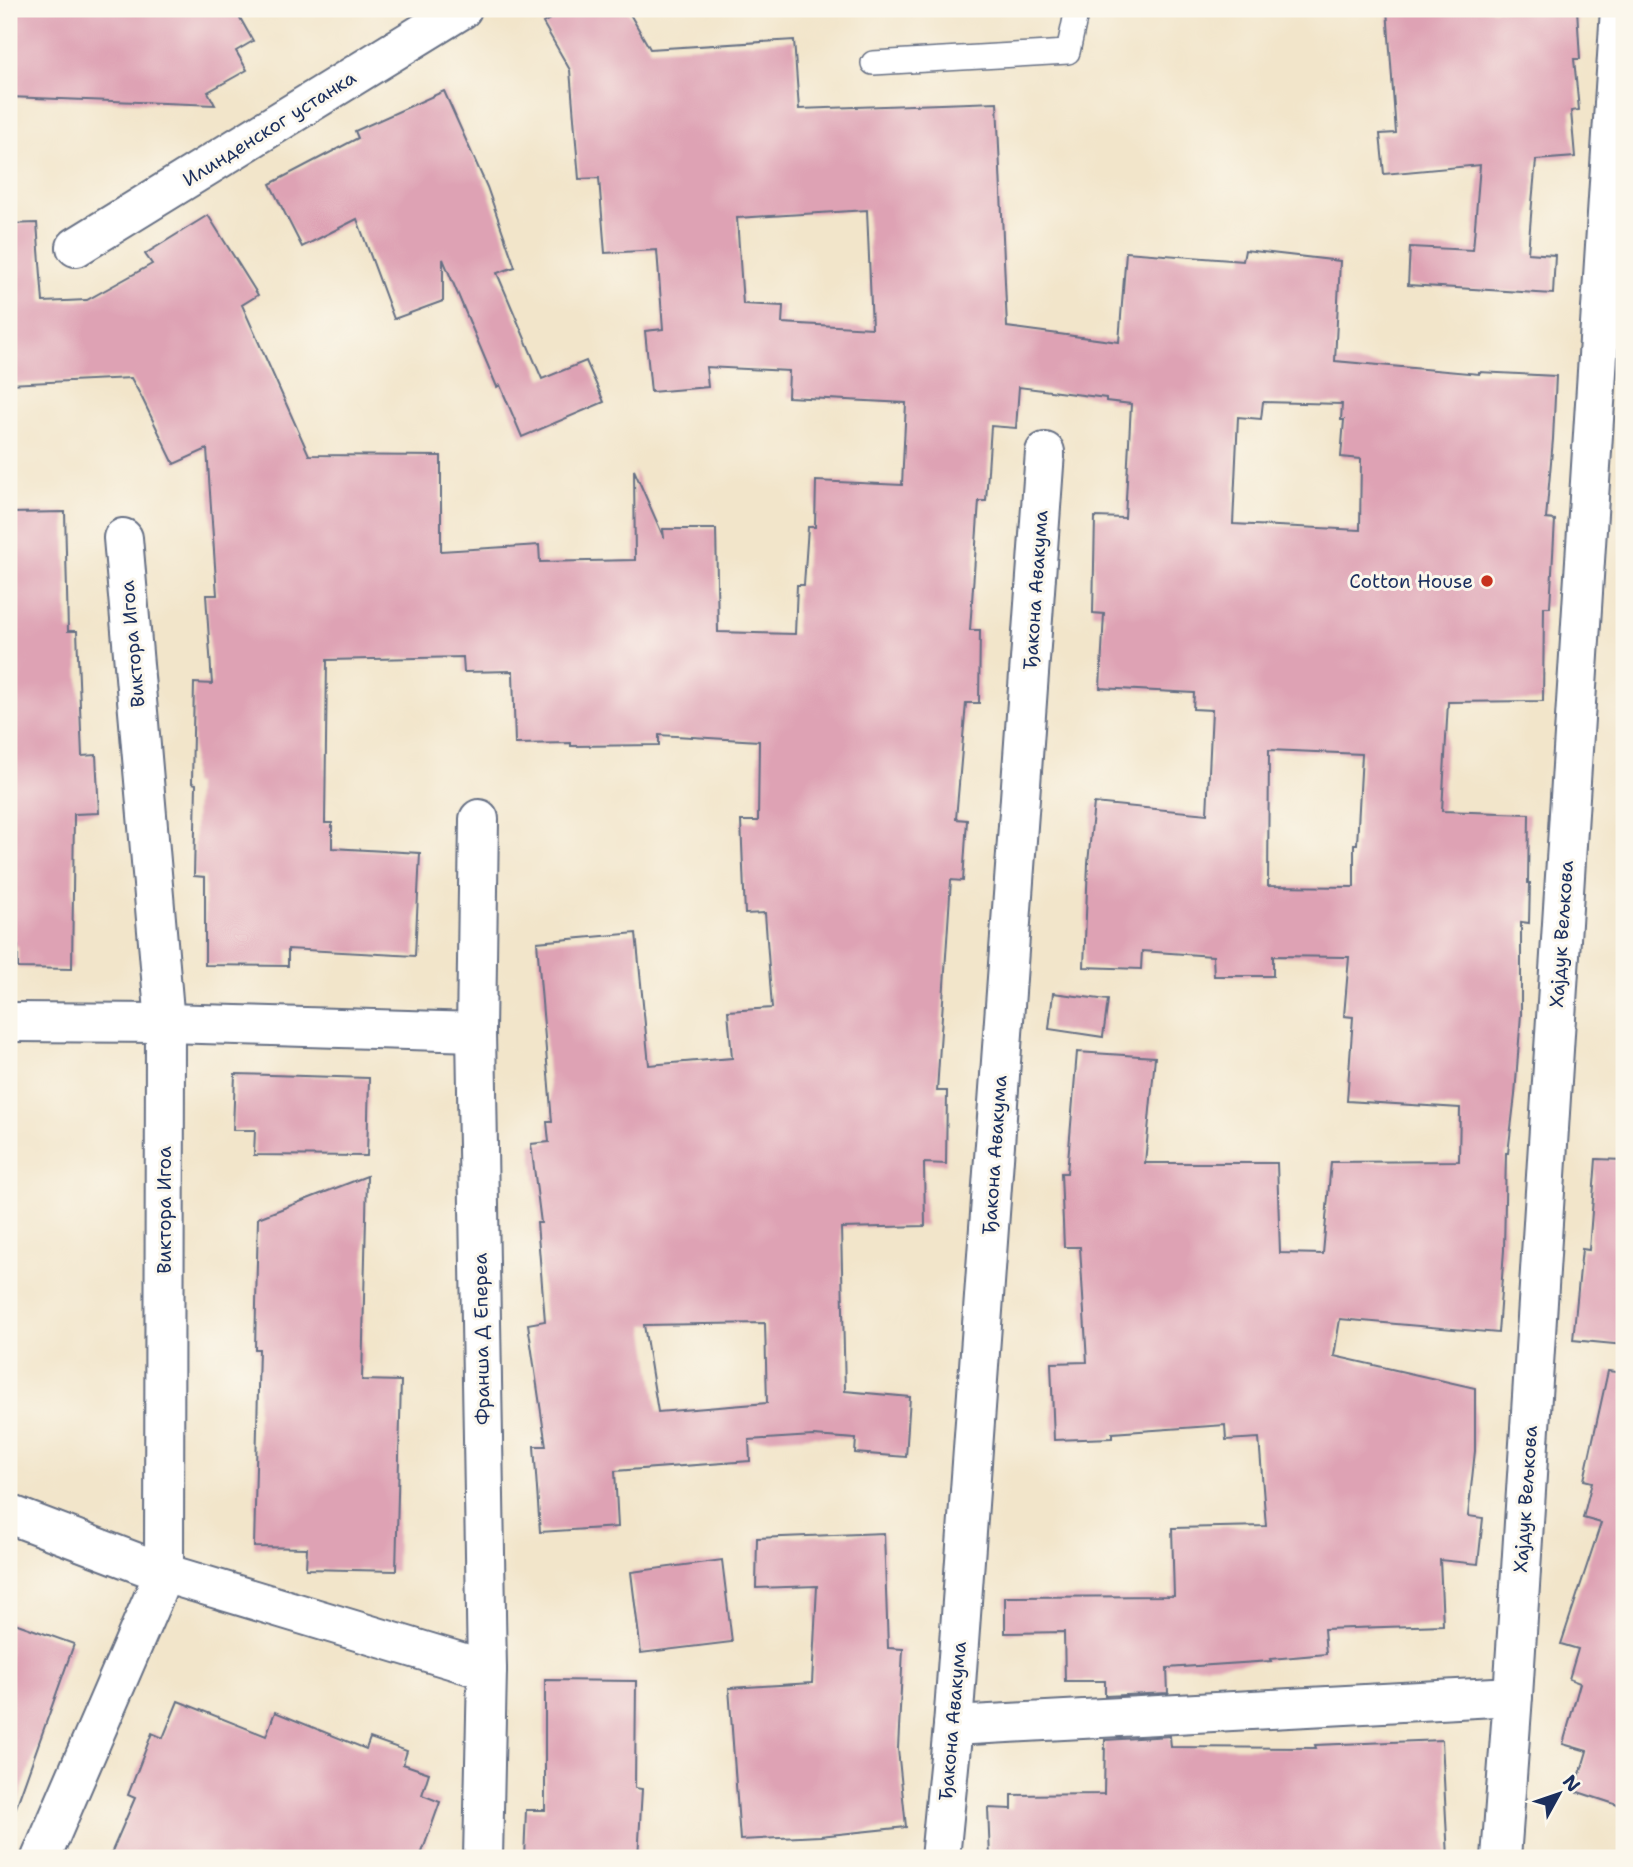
<svg xmlns="http://www.w3.org/2000/svg" width="1633" height="1867" font-family="'Shantell Sans',sans-serif">
	<style>
		.building { fill: #dea2b4; fill-rule: evenodd }
		.lines { fill: none; stroke-linecap: round; stroke-linejoin: round }
		.service-casing { stroke: #666f84; stroke-width: 26 }
		.minor-casing { stroke: #666f84; stroke-width: 42 }
		.tertiary-casing { stroke: #666f84; stroke-width: 42 }
		.service { stroke: #fff; stroke-width: 23 }
		.minor { stroke: #fff; stroke-width: 38 }
		.tertiary { stroke: #fff; stroke-width: 38 }
		.poi-dot { fill: #c8321e; stroke: #fbf7ec; stroke-width: 2.5 }
		.labels { text-anchor: middle; stroke-width: 6; stroke-linejoin: round; paint-order: stroke }
		.street-label { font-size: 19px; fill: #1b2f5e; stroke: #fbf7ec }
		.poi-label { font-size: 19px; fill: #1b2f5e; stroke: #fbf7ec; text-anchor: end }
	</style>
	<rect width="100%" height="100%" fill="#fbf7ec"/>
	<filter id="ink" filterUnits="userSpaceOnUse"><feTurbulence type="fractalNoise" baseFrequency=".0143" numOctaves="2"/><feDisplacementMap in="SourceGraphic" scale="14" xChannelSelector="R" yChannelSelector="G"/><feConvolveMatrix kernelMatrix="1 2 1 2 8 2 1 2 1" color-interpolation-filters="sRGB"/></filter>
	<filter id="wash" filterUnits="userSpaceOnUse"><feTurbulence type="fractalNoise" baseFrequency=".00686" numOctaves="4" result="noise"/><feDisplacementMap in="SourceGraphic" scale="28" xChannelSelector="R" yChannelSelector="G"/><feGaussianBlur stdDeviation="1.57" result="paint"/><feColorMatrix in="noise" values="0 0 0 0 0 0 0 0 0 0 0 0 0 0 0 0 0 1.4 0 .05"/><feComposite in="paint" operator="in"/></filter>
	<g filter="url(#wash)">
		<rect width="100%" height="100%" fill="#f2e5ca"/>
		<g id="blocks">
			<g class="building">
				<polygon points="9,9 235,9 253,41 236,51 247,70 208,92 215,105 9,97"/>
				<path d="M 568,9 L 627,9 L 650,49 L 794,40 L 799,109 L 997,102 L 1007,327 L 1119,342 L 1126,252 L 1243,261 L 1245,250 L 1340,261 L 1335,361 L 1479,374 L 1479,372 L 1556,376 L 1553,439 L 1546,519 L 1555,520 L 1550,607 L 1544,607 L 1543,701 L 1448,702 L 1442,811 L 1529,814 L 1528,883 L 1530,883 L 1529,923 L 1521,922 L 1521,1014 L 1515,1095 L 1508,1153 L 1506,1153 L 1504,1250 L 1498,1333 L 1340,1319 L 1334,1356 L 1475,1388 L 1475,1451 L 1468,1516 L 1483,1518 L 1478,1564 L 1440,1560 L 1443,1625 L 1324,1629 L 1326,1654 L 1270,1659 L 1271,1661 L 1167,1668 L 1168,1693 L 1105,1696 L 1105,1681 L 1065,1681 L 1064,1632 L 1005,1633 L 1005,1597 L 1174,1596 L 1172,1528 L 1266,1526 L 1259,1438 L 1226,1440 L 1225,1425 L 1112,1433 L 1112,1438 L 1054,1440 L 1051,1363 L 1087,1362 L 1080,1247 L 1064,1247 L 1061,1173 L 1067,1173 L 1077,1052 L 1155,1057 L 1145,1163 L 1277,1163 L 1280,1253 L 1323,1254 L 1331,1162 L 1459,1161 L 1460,1108 L 1347,1101 L 1353,1017 L 1344,1016 L 1349,957 L 1273,956 L 1273,976 L 1214,976 L 1213,956 L 1142,951 L 1141,969 L 1084,967 L 1088,863 L 1094,803 L 1207,814 L 1212,710 L 1193,709 L 1194,693 L 1100,688 L 1104,614 L 1093,613 L 1095,517 L 1125,518 L 1131,404 L 1106,401 L 1106,398 L 1019,387 L 1016,428 L 991,426 L 986,501 L 979,501 L 970,630 L 980,630 L 979,703 L 966,703 L 956,819 L 967,820 L 963,881 L 951,880 L 937,1091 L 947,1091 L 946,1164 L 924,1163 L 925,1226 L 841,1228 L 845,1391 L 910,1397 L 906,1457 L 855,1453 L 856,1439 L 813,1436 L 749,1440 L 750,1461 L 615,1471 L 618,1527 L 540,1532 L 534,1446 L 546,1446 L 528,1324 L 545,1321 L 537,1223 L 541,1223 L 531,1144 L 549,1142 L 547,1122 L 552,1122 L 537,942 L 636,933 L 649,1065 L 732,1058 L 728,1011 L 772,1008 L 765,913 L 745,914 L 741,821 L 758,821 L 759,741 L 659,735 L 659,745 L 571,746 L 571,743 L 515,744 L 513,671 L 464,672 L 463,657 L 327,660 L 325,823 L 332,823 L 332,848 L 420,853 L 415,956 L 288,949 L 288,966 L 205,965 L 205,877 L 194,876 L 196,784 L 192,783 L 194,683 L 212,684 L 206,595 L 217,595 L 207,449 L 174,464 L 142,398 L 131,378 L 9,384 L 9,224 L 37,223 L 43,302 L 87,300 L 152,264 L 145,254 L 208,215 L 258,295 L 242,305 L 309,455 L 441,456 L 441,551 L 539,545 L 540,562 L 635,560 L 634,470 L 664,538 L 663,529 L 716,529 L 718,632 L 795,634 L 797,585 L 804,585 L 808,527 L 815,527 L 816,481 L 902,485 L 906,403 L 788,397 L 789,371 L 706,367 L 708,387 L 651,392 L 645,331 L 663,329 L 657,250 L 605,253 L 599,178 L 579,179 L 570,70 L 543,23 ZM 867,210 L 872,328 L 782,323 L 783,306 L 743,304 L 737,218 ZM 1263,402 L 1342,404 L 1341,420 L 1344,420 L 1341,457 L 1361,459 L 1360,530 L 1233,524 L 1238,417 L 1261,419 ZM 1269,750 L 1362,754 L 1357,844 L 1354,844 L 1354,887 L 1268,886 ZM 765,1323 L 767,1403 L 658,1412 L 644,1325 Z"/>
				<polygon points="1387,9 1577,9 1580,59 1574,59 1579,110 1571,111 1575,157 1536,160 1532,203 1528,253 1555,255 1553,294 1408,285 1410,247 1473,250 1480,165 1384,174 1380,134 1396,133"/>
				<polygon points="444,91 487,187 515,267 497,273 542,379 586,361 604,402 522,437 500,385 497,387 443,259 443,301 394,319 357,219 302,247 270,184 358,138 355,131"/>
				<polygon points="65,512 68,631 77,631 82,756 96,755 99,813 74,814 72,969 18,968 18,946 9,946 9,513"/>
				<polygon points="1053,993 1108,1000 1103,1037 1049,1029"/>
				<polygon points="235,1074 369,1078 367,1156 254,1155 255,1130 233,1130"/>
				<polygon points="1596,1159 1624,1160 1624,1345 1573,1340 1582,1249 1589,1250"/>
				<polygon points="367,1176 362,1380 401,1381 396,1571 306,1569 307,1548 254,1547 259,1349 255,1349 258,1218"/>
				<polygon points="1608,1371 1624,1373 1624,1807 1575,1791 1587,1751 1563,1744 1580,1683 1569,1679 1578,1649 1561,1644 1601,1523 1583,1518 1592,1482 1584,1480"/>
				<polygon points="884,1533 888,1648 903,1649 898,1749 906,1827 820,1836 740,1840 729,1688 812,1683 817,1586 756,1588 757,1538"/>
				<polygon points="722,1560 732,1642 641,1653 631,1572"/>
				<polygon points="9,1621 74,1644 14,1813 9,1812"/>
				<polygon points="545,1680 636,1681 635,1788 642,1789 638,1858 524,1858 526,1810 545,1810"/>
				<polygon points="178,1701 266,1736 275,1712 366,1749 370,1738 407,1751 403,1764 429,1773 422,1795 440,1802 420,1858 109,1858 135,1798 128,1795 152,1733 163,1738"/>
				<polygon points="1170,1736 1171,1747 1316,1748 1315,1745 1442,1740 1448,1858 990,1858 988,1808 1012,1809 1012,1795 1104,1794 1105,1740"/>
			</g>
		</g>
	</g>
	<g filter="url(#ink)">
		<use href="#blocks" fill-opacity="0" stroke="#666f84" stroke-width="2"/>
		<g class="lines">
			<defs>
				<polyline id="service" points="873,63 1068,52 1077,9"/>
				<g id="minor">
					<polyline points="76,247 462,9"/>
					<polyline points="479,819 476,1032 487,1670 483,1858"/>
					<polyline points="9,1022 165,1023 476,1032"/>
					<polyline points="9,1514 164,1573 487,1670"/>
					<polyline points="953,1726 1513,1696"/>
					<polyline points="41,1858 164,1573 165,1023 123,538"/>
					<polyline points="940,1858 953,1726 1045,452"/>
				</g>
				<polyline id="tertiary" points="1501,1858 1513,1696 1620,9"/>
			</defs>
			<use href="#service" class="service-casing"/>
			<use href="#minor" class="minor-casing"/>
			<use href="#tertiary" class="tertiary-casing"/>
			<use href="#service" class="service"/>
			<use href="#minor" class="minor"/>
			<use href="#tertiary" class="tertiary"/>
		</g>
	</g>
	<circle class="poi-dot" cx="1487" cy="581" r="7"/>
	<g class="labels">
		<g class="street-label">
			<text transform="translate(269 128) rotate(-32)" y="7">Илинденског устанка</text>
			<text transform="translate(1035 590) rotate(-86)" y="7">Ђакона Авакума</text>
			<text transform="translate(132 644) rotate(-95)" y="7">Виктора Игоа</text>
			<text transform="translate(1561 934) rotate(-86)" y="7">Хајдук Вељкова</text>
			<text transform="translate(994 1155) rotate(-86)" y="7">Ђакона Авакума</text>
			<text transform="translate(164 1210) rotate(-90)" y="7">Виктора Игоа</text>
			<text transform="translate(481 1339) rotate(-91)" y="7">Франша Д Епереа</text>
			<text transform="translate(1525 1499) rotate(-86)" y="7">Хајдук Вељкова</text>
			<text transform="translate(952 1721) rotate(-85)" y="7">Ђакона Авакума</text>
		</g>
		<g class="poi-label">
			<text x="1473" y="588">Cotton House</text>
		</g>
	</g>
	<rect width="1633" height="1867" fill="none" stroke="#fbf7ec" stroke-width="35"/>
	<g transform="translate(1559 1794) rotate(50)" stroke="#fbf7ec" stroke-width="5" paint-order="stroke">
	<path d="M0-5L12 26L0 18L-12 26Z" fill="#1b2f5e"/>
	<text y="-10" font-size="19" font-weight="bold" text-anchor="middle" fill="#1b2f5e">N</text>
	</g>
</svg>
